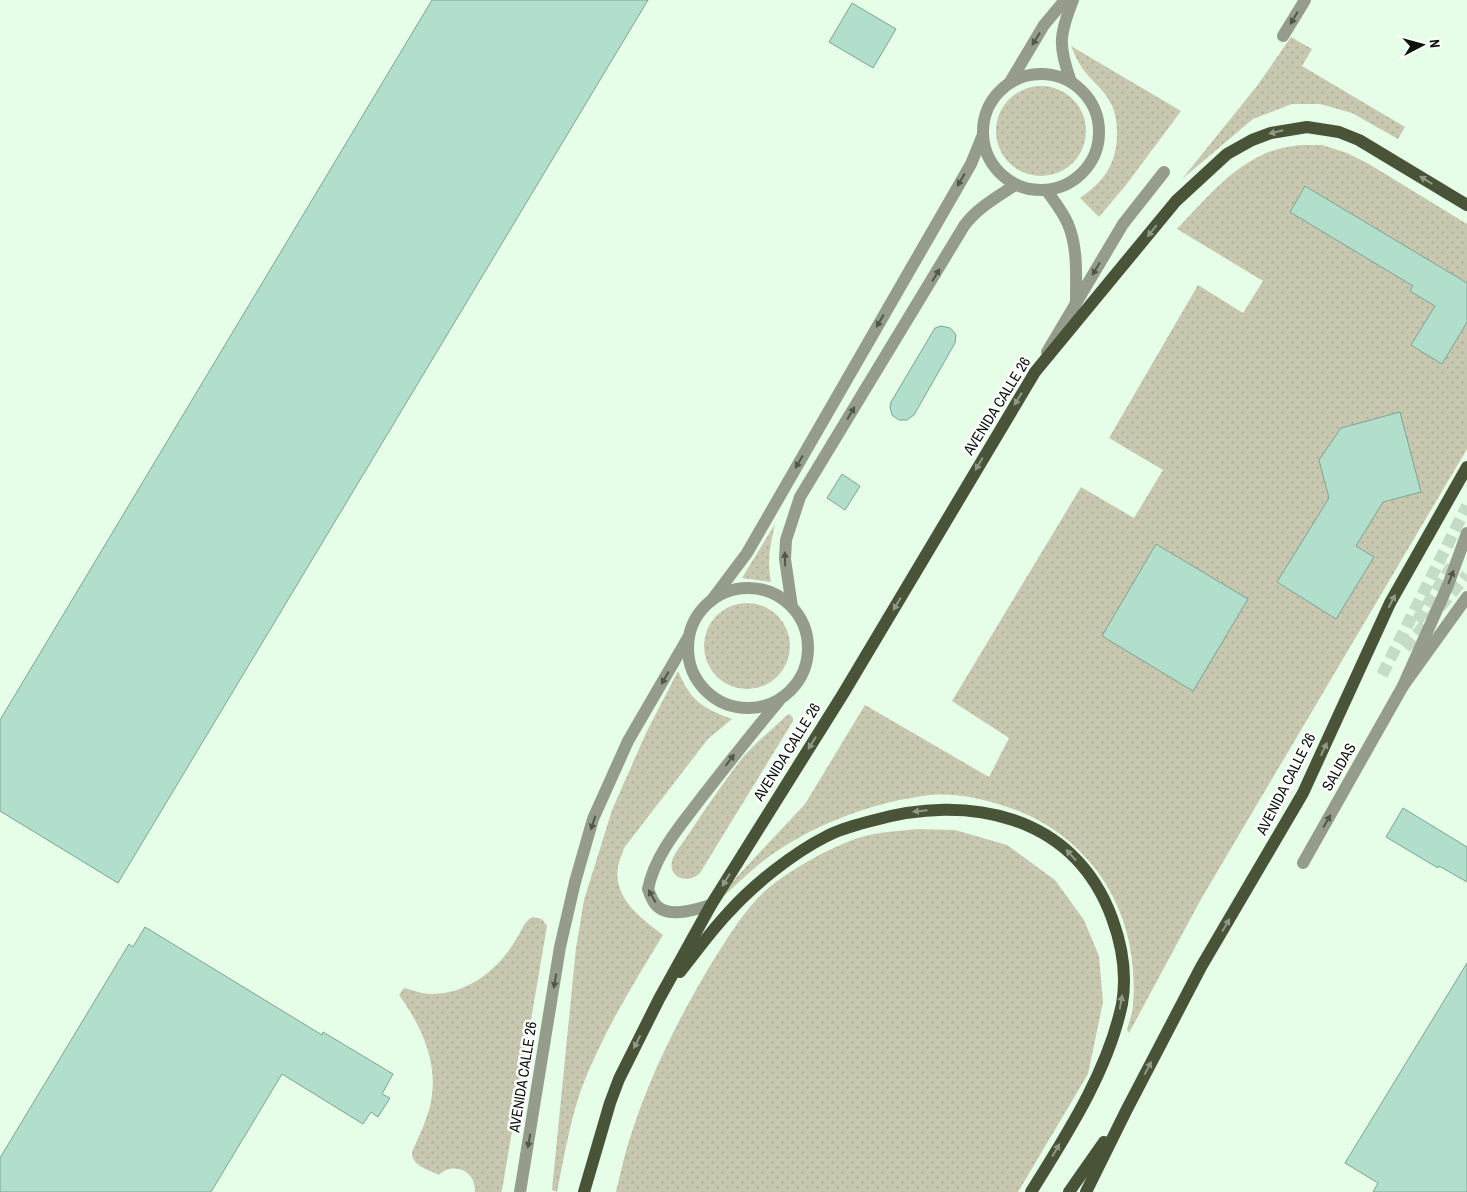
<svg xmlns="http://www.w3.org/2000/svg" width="1467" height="1192" font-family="'Archivo Narrow',sans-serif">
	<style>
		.grass { fill: url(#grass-dots) }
		.building { fill: #b1dfcc; stroke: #7da494 }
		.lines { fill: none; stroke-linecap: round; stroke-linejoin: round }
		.street-tunnel { stroke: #c5dbc6; stroke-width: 12; stroke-dasharray: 12 6; stroke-linecap: butt }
		.street { stroke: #959c8c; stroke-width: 12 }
		.primary { stroke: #485338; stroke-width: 12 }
		.street-bridge { stroke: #959c8c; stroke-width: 12 }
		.oneway { fill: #50584c }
		.oneway2 { fill: #919888 }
		.labels { text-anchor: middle; stroke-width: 5; stroke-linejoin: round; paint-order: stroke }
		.street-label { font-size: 15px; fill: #0a140b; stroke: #fff }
	</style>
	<defs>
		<pattern id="grass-dots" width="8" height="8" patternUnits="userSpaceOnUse" patternTransform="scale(1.25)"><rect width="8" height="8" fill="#c8c8b0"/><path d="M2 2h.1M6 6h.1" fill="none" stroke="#aaab96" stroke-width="1.8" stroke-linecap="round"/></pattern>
	</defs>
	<rect width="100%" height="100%" fill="#e6fee7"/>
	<g class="grass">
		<polygon points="1291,37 1312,49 1302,66 1405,127 1398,139 1352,113 1320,104 1292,104 1253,119 1182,179 1257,86"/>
		<path d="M 1071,46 L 1181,111 L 1126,185 L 1099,217 L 1080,198 C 1104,181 1116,165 1117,135 C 1117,124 1116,112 1110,102 C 1104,90 1094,83 1086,73 C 1079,65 1075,55 1071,46 Z"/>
		<circle cx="1041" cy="131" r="45"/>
		<path d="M 1300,145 L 1322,145 L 1347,153 L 1369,164 L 1467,224 L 1467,449 L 1200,901 L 1129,1033 L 1127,1030 C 1129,1022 1133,1013 1133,1005 C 1141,911 1089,830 998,804 C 974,797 949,792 923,796 C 867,804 813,825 767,858 C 749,872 733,888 716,903 L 733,881 L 805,804 L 865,705 L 989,777 L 1009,738 L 952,701 L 1081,487 L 1134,518 L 1163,470 L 1109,438 L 1198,285 L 1243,313 L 1263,281 L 1177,229 C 1202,203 1227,172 1260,156 C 1273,149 1286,147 1300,145 Z"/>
		<path d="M 775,524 C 770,546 767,560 771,582 L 742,578 Z"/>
		<circle cx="747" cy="646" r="43"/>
		<path d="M 678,671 C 691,701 702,708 732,719 L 708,739 L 624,848 C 622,854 619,861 618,867 C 613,898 641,918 663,935 C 633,984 603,1033 582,1087 C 570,1121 564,1157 557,1192 L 552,1190 L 576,948 L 584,900 L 612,810 L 646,733 Z"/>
		<path d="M 790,714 L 793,718 L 793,721 L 700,873 C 690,884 668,879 672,861 C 674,853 683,843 688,835 C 704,811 725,780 743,757 C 756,742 773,729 787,715 Z"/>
		<path d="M 918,829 L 955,830 L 1007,845 L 1055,880 L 1084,920 L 1099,956 L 1103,1002 L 1088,1074 L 1018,1192 L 616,1192 C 620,1175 624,1157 629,1141 C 649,1076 681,1013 716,956 C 732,931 748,904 772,885 C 794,868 831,847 858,838 C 877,832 898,831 918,829 Z"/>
		<path d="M 533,917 L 542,919 L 547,926 L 502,1190 L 501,1192 L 475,1192 C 475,1187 474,1181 471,1177 C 463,1166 447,1166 439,1175 C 429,1170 411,1166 412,1152 C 418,1138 425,1124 429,1110 C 441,1068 423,1028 399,995 L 404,988 C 413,990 422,994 431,994 C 467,994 497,971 515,941 C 521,933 524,920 533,917 Z"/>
	</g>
	<g class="building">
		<polygon points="432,0 648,0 118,883 0,811 0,720"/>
		<polygon points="852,3 896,29 873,68 829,42"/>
		<polygon points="1305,186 1467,283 1467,322 1442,364 1411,345 1435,306 1410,291 1413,286 1290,212"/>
		<polygon points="941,326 950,328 953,331 956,335 955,343 914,415 907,420 899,420 892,415 890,407 891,402 935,328"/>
		<polygon points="1400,412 1421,492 1383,502 1356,546 1374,557 1336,619 1277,582 1329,498 1319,460 1341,428"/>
		<polygon points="842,474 860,486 845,510 827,498"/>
		<polygon points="1156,544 1248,599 1193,691 1102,636"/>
		<polygon points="1403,808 1467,847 1467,882 1439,866 1438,868 1386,837"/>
		<polygon points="145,927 322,1035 323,1032 393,1074 382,1094 390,1098 378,1117 371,1112 363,1124 282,1074 211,1192 0,1192 0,1158 129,944 133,947"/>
		<polygon points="1467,963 1467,1192 1373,1192 1378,1183 1345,1163"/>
	</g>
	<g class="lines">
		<g class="street-tunnel">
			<polyline points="1417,621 1452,566"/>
			<polyline points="1405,648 1467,575"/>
			<polyline points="1382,675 1467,506"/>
		</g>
		<g class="street">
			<polyline points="1283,36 1305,0"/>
			<circle cx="1041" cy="132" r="58"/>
			<polyline points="1010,82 1044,25 1065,0"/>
			<path d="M 1071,82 C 1058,46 1059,35 1073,0"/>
			<path d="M 1047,191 C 1054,201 1063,212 1068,224 C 1078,248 1076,275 1076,301"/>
			<polyline points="1047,352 1123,224 1164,172"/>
			<circle cx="748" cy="648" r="60"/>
			<polyline points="711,601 747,553 971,164 982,137"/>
			<path d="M 792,607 L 785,559 L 786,540 L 800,497 L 964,226 C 977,208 997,197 1015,185"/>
			<polyline points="1303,863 1403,686 1467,597"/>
			<path d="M 711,905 C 696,909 672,918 658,907 C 653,903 650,895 648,889 C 655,854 681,825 702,797 C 727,765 752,733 779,701"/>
			<polyline points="520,1192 560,947 575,882 593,819 628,741 689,636"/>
		</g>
		<g class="primary">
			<path d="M 680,972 C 696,952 711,931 728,913 C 753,885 793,853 827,836 C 840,829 856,825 871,821 C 967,793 1074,814 1112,918 C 1122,945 1127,975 1122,1004 C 1108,1071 1067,1134 1031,1192"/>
			<polyline points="584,1192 610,1103 619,1079 659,999 711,905 843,694 1035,372 1176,201 1227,154 1252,140 1271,133 1307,127 1339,132 1359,140 1467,205"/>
			<polyline points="1069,1192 1104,1142"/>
			<polyline points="1086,1192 1126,1111 1201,967 1303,793 1390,603 1467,467"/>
		</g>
		<polyline class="street-bridge" points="1403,686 1448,585 1467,533"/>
	</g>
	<defs><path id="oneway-solid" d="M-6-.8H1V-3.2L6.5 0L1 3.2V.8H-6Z" transform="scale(1.25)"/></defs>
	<g class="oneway">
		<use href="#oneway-solid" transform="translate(1294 18) rotate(121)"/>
		<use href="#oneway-solid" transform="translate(1036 39) rotate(122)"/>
		<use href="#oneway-solid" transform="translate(961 180) rotate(120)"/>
		<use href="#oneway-solid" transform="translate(1096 269) rotate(121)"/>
		<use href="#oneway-solid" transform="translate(936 275) rotate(-59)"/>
		<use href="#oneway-solid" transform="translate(880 321) rotate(120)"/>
		<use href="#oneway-solid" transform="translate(851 413) rotate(-59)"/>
		<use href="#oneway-solid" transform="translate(799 462) rotate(120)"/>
		<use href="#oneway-solid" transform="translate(785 559) rotate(-92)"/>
		<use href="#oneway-solid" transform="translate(1451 577) rotate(-69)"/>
		<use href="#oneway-solid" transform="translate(665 678) rotate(120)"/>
		<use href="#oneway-solid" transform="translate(730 760) rotate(-53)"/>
		<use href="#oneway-solid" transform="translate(1327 821) rotate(-60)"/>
		<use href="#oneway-solid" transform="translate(593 823) rotate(108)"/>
		<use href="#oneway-solid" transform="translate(652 896) rotate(-119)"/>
		<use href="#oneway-solid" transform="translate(555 981) rotate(99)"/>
		<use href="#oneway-solid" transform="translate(529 1141) rotate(100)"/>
	</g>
	<g class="oneway2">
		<use href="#oneway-solid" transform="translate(1276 132) rotate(166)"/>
		<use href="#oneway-solid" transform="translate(1426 180) rotate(-148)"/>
		<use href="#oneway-solid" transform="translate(1152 231) rotate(129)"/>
		<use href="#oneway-solid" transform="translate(1018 399) rotate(122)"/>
		<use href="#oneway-solid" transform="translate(979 464) rotate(120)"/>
		<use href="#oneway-solid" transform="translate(1392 601) rotate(-63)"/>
		<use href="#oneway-solid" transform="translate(897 604) rotate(121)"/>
		<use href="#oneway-solid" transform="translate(812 743) rotate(122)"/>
		<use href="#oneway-solid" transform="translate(1324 749) rotate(-65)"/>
		<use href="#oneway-solid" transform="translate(920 811) rotate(174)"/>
		<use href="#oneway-solid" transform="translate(1071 855) rotate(-133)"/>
		<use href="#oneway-solid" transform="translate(726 880) rotate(122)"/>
		<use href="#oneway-solid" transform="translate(1226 925) rotate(-60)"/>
		<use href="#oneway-solid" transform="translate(1121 1002) rotate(-80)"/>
		<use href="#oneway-solid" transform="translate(637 1042) rotate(117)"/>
		<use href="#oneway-solid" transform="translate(1148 1068) rotate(-62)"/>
		<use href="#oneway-solid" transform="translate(1056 1150) rotate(-60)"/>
	</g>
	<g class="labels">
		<g class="street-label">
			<text transform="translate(997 406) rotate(-58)" y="5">AVENIDA CALLE 26</text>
			<text transform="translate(787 752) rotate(-58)" y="5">AVENIDA CALLE 26</text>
			<text transform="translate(1339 767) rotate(-60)" y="5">SALIDAS</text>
			<text transform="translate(1286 784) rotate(-63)" y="5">AVENIDA CALLE 26</text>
			<text transform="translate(523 1077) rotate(-81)" y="5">AVENIDA CALLE 26</text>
		</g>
	</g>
	<g transform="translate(1422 45) rotate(84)" stroke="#ffffff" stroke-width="4" paint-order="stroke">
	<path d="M0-4L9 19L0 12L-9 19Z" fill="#0a140b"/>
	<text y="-8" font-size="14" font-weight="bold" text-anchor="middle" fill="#0a140b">N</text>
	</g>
</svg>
